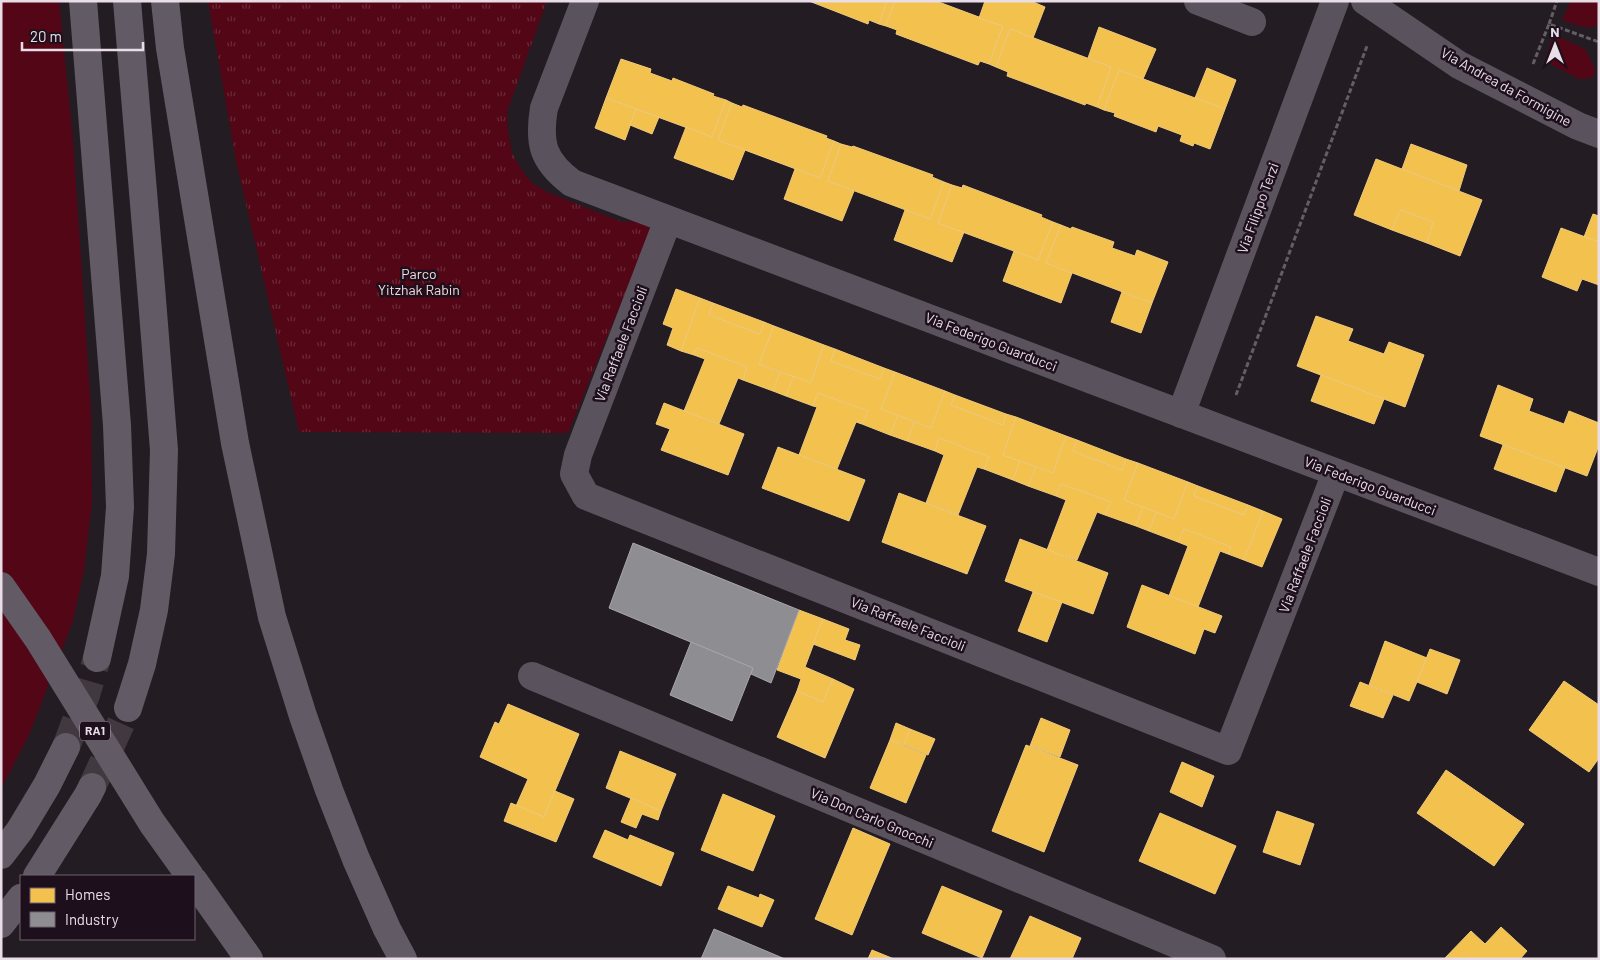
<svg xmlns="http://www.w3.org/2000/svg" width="1600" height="960" font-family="Barlow,sans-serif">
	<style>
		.green { fill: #520616 }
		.park { fill: url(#park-tufts) }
		.homes { fill: #f2c14e; stroke: #efca7c }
		.industry { fill: #8d8d92; stroke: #a9a5ac }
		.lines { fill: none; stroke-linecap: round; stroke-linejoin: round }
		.highway-tunnel { stroke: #423940; stroke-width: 28; stroke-dasharray: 28 14; stroke-linecap: butt }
		.path { stroke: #635d64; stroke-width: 3; stroke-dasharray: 5 2.5; stroke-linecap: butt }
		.street { stroke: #5a535e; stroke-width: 28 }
		.highway { stroke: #625b66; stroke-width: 28 }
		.labels { text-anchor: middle; stroke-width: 5; stroke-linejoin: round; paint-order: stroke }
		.shield { fill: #1e0f1c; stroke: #aca0aa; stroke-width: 1 }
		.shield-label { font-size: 12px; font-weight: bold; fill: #e9dee7 }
		.street-label { font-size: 14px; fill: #e9dee7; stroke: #1e0f1c }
		.park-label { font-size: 14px; fill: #f6dbdb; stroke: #1e0f1c }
	</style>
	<defs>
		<pattern id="park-tufts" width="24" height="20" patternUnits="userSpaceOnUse" patternTransform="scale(1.25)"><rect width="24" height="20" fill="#520616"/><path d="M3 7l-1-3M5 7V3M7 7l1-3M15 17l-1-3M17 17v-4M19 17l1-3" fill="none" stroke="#6b2a38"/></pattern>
	</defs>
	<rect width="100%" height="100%" fill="#241c23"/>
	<g class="green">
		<polygon points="1,1 59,1 73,140 91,410 92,503 84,570 73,621 29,735 1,789"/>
		<path d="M 1571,1 L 1599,1 L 1599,25 C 1587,31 1574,24 1562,20 Z"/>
		<polygon points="1555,37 1561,38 1585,49 1596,70 1592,78 1579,79 1545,61 1551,42"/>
	</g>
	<polygon class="park" points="208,1 547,1 507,112 508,130 512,153 521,169 532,183 547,192 622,222 655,219 568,433 299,432 236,161"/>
	<g class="homes">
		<polygon points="809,1 887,1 879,24 869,20 868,24"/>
		<polygon points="887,1 895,1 886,26 879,24"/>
		<polygon points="895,1 936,1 1003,26 989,64 980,61 978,65 896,34 897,30 886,26"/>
		<polygon points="985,1 1031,1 1045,7 1033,38 1010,29 996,67 989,64 1003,26 979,18"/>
		<polygon points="1099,27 1156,49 1143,79 1119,70 1104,110 1097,107 1111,67 1088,58"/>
		<polygon points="1010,29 1111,67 1097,107 1086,103 1085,105 1007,76 1008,72 996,67"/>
		<polygon points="621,59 651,69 650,73 672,81 673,78 714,94 713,96 726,100 712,137 606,98"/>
		<polygon points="1207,68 1236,80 1225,109 1195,98"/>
		<polygon points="1119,70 1225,109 1210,149 1194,143 1193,146 1180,141 1182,135 1158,126 1156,132 1114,116 1115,113 1104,110"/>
		<polygon points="606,98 636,109 625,140 595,128"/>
		<polygon points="726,100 732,103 718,140 745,150 733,180 674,158 686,127 712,137"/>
		<polygon points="732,103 742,107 743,105 827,136 826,138 834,141 820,178 718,140"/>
		<polygon points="636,109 659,117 652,134 630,125"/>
		<polygon points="834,141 841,144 828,181 854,191 842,221 784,199 795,169 820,178"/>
		<polygon points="841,144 852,147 853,146 933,175 932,177 944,182 930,219 828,181"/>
		<polygon points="1411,144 1467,165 1459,191 1402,169"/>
		<polygon points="1376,159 1482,200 1460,256 1427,243 1433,222 1401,210 1392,230 1354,215"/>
		<polygon points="944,182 952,185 938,223 964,232 952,262 894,240 905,210 930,219"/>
		<polygon points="952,185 962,188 963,185 1042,215 1041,217 1053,222 1038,260 938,223"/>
		<polygon points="1401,210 1433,222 1427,243 1392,230"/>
		<polygon points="1593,214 1599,216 1599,242 1584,237"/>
		<polygon points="1053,222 1061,225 1046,263 1072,273 1061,303 1003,281 1014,251 1038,260"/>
		<polygon points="1061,225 1071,229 1072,227 1114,242 1112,248 1135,256 1137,250 1168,262 1152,303 1046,263"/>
		<polygon points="1561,228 1599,242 1599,285 1582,279 1577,291 1542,277"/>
		<polygon points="676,289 700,298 681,351 667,345 673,328 663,324"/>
		<polygon points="1122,292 1152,303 1141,333 1111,322"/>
		<polygon points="700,298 713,303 709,315 760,334 764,322 774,326 759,364 780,372 773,391 743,380 747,367 697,348 694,355 681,351"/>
		<polygon points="713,303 764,322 760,334 709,315"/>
		<polygon points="1316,316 1353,329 1348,341 1384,354 1389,342 1424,355 1405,407 1297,366"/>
		<polygon points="774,326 824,345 811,383 759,364"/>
		<polygon points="824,345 835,349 831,361 880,379 884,368 895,372 881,409 898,415 890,435 862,424 868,411 818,393 813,406 786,396 793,376 811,383"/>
		<polygon points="697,348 747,367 743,380 738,378 719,424 684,411 705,359 694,355"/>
		<polygon points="835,349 884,368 880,379 831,361"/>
		<polygon points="780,372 793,376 786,396 773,391"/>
		<polygon points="895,372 945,391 931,428 881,409"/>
		<polygon points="1321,375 1384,399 1374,424 1311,401"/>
		<polygon points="1498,385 1533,399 1529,411 1564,424 1569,411 1599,423 1599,445 1587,476 1480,436"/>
		<polygon points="945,391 955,395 951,405 1003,425 1006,414 1016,417 1003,455 1020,461 1013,480 984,469 989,457 939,438 935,451 907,441 914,422 931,428"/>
		<polygon points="818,393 868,411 862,424 856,422 837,469 799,455 817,407 813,406"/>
		<polygon points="955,395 1006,414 1003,425 951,405"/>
		<polygon points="664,403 744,434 728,475 661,450 670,429 656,424"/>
		<polygon points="898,415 914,422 907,441 890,435"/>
		<polygon points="1016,417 1066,436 1053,473 1003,455"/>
		<polygon points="1066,436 1077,440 1073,451 1122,470 1126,459 1138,463 1124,500 1143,507 1136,526 1105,515 1111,502 1061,484 1056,496 1028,486 1036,467 1053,473"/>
		<polygon points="939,438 989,457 984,469 977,467 958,515 926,503 944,455 935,451"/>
		<polygon points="1077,440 1126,459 1122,470 1073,451"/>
		<polygon points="1503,445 1565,468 1556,492 1494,469"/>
		<polygon points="778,447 865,480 849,521 762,488"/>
		<polygon points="1020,461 1036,467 1028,486 1013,480"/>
		<polygon points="1138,463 1188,482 1174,519 1124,500"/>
		<polygon points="1188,482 1198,486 1194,496 1244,515 1248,505 1263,511 1244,560 1228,554 1231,547 1184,529 1178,542 1149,531 1156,512 1174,519"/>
		<polygon points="1061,484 1111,502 1105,515 1097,512 1077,560 1047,550 1066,500 1056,496"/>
		<polygon points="1198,486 1248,505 1244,515 1194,496"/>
		<polygon points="899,493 986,526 967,574 882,542"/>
		<polygon points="1143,507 1156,512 1149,531 1136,526"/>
		<polygon points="1263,511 1282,519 1262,567 1244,560"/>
		<polygon points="1184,529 1231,547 1228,554 1220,551 1198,607 1169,596 1188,546 1178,542"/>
		<polygon points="1020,539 1108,573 1093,614 1005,581"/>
		<polygon points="1142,585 1222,616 1215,633 1204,629 1195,654 1127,627"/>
		<polygon points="1033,592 1062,602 1047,642 1018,631"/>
		<polygon points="799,610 823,619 805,667 833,679 823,702 797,691 801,679 777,670"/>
		<polygon points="823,619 849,629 845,640 860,645 855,660 813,644"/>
		<polygon points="1385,641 1427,658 1409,701 1369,685"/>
		<polygon points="1430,649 1460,660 1447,694 1417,682"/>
		<polygon points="833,679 854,689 825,758 777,737 797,691 823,702"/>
		<polygon points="1564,681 1599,705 1599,758 1589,772 1529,730"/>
		<polygon points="1360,682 1393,695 1383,718 1350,706"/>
		<polygon points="508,704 579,734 544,817 516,806 528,779 480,757 495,722 499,724"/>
		<polygon points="1041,718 1070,730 1060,757 1030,746"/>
		<polygon points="896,723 910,729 904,745 890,740"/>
		<polygon points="910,729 935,739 928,755 904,745"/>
		<polygon points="890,740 926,755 906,803 870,788"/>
		<polygon points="1026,745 1078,765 1044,852 992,831"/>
		<polygon points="620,751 676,774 661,811 606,788"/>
		<polygon points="1182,762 1214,776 1202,807 1170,792"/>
		<polygon points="1446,770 1524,824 1494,866 1417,813"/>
		<polygon points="555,791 574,799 556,842 504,821 511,803 544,817"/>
		<polygon points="723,794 775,816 753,871 701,850"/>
		<polygon points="631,798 661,811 658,820 642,814 636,828 621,822"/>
		<polygon points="1277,811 1314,824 1300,865 1263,852"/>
		<polygon points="1160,813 1236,846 1215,894 1139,861"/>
		<polygon points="853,828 890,844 852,935 815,919"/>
		<polygon points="605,830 628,840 630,835 674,853 661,886 593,857"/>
		<polygon points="728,886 759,898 760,894 774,900 762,927 718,909"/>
		<polygon points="942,886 1002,911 982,958 922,933"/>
		<polygon points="1030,916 1081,938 1072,959 1010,959"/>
		<polygon points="1501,927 1527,951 1520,959 1444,959 1471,931 1485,944"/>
		<polygon points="872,950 894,959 868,959"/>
	</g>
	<g class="industry">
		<polygon points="633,543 799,610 771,683 751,674 753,668 609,608"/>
		<polygon points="691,642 753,668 732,721 670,695"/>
		<polygon points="714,929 785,959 701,959"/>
	</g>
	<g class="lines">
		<g class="highway-tunnel">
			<polyline points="66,747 86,695 97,658"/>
			<polyline points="92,787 128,708"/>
		</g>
		<g class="path">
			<polyline points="1549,24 1557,1"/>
			<polyline points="1533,64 1549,24 1599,42"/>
			<polyline points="1236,395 1367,46"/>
		</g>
		<g class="street">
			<path d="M 585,1 L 544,108 C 538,144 543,161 572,183 L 1599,572"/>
			<polyline points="1198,1 1252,22"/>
			<polyline points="1365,1 1459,65 1578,126 1599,134"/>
			<polyline points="668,220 578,455 574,474 586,496 1228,751 1336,473"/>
			<polyline points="1181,414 1335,1"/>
			<polyline points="532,676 1212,959"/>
		</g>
		<g class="highway">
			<polyline points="83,1 117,425 120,507 115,576 97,658"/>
			<polyline points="127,1 151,287 164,450 161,554 154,610 142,664 128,708"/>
			<polyline points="165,1 170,48 235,443 272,617 303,716 329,790 356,859 387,929 403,959"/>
			<polyline points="1,586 38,639 152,823 190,876"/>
			<polyline points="1,855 20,830 47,785 66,747"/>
			<polyline points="37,876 88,795 92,787"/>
			<polyline points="194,881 249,959"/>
			<polyline points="1,924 21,898"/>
		</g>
	</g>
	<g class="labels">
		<rect class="shield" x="80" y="721.5" width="30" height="19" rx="4"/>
		<g class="shield-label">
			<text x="95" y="735">RA1</text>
		</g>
		<g class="street-label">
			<text transform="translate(1506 87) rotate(29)" y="5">Via Andrea da Formigine</text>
			<text transform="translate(1258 208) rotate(-70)" y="5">Via Filippo Terzi</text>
			<text transform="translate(991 342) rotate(21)" y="5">Via Federigo Guarducci</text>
			<text transform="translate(621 344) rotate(-69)" y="5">Via Raffaele Faccioli</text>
			<text transform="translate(1370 486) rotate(21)" y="5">Via Federigo Guarducci</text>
			<text transform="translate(1305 555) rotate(-69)" y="5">Via Raffaele Faccioli</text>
			<text transform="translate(908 624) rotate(22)" y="5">Via Raffaele Faccioli</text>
			<text transform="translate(872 818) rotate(23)" y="5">Via Don Carlo Gnocchi</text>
		</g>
		<g class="park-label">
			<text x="419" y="279">Parco<tspan x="419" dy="16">Yitzhak Rabin</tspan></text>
		</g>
	</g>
	<rect width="1600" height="960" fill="none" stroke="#e9dee7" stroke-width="5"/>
	<rect x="20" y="875" width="175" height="65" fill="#1e0f1c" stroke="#6f626d"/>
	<rect x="30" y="888" width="25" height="15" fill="#f2c14e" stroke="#6f626d"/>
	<text x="65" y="900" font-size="15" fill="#e9dee7">Homes</text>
	<rect x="30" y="912" width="25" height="15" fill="#8d8d92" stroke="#6f626d"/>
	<text x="65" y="925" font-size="15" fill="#e9dee7">Industry</text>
	<g transform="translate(1555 45)" stroke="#1e0f1c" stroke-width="4" paint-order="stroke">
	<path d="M0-4L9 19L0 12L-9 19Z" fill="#e9dee7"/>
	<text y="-8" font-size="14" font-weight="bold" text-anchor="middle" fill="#e9dee7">N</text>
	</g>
	<path d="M22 42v8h121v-8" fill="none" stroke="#e9dee7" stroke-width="2.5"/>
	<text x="30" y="42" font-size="15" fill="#e9dee7" stroke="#1e0f1c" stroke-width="4" paint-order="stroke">20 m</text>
</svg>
